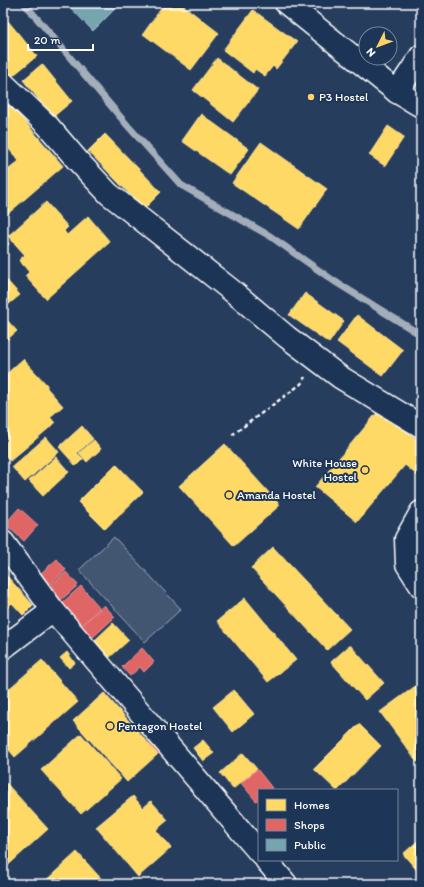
<svg xmlns="http://www.w3.org/2000/svg" width="424" height="887" font-family="Itim,sans-serif">
	<style>
		.green { fill: #425672; stroke: #a0aab8 }
		.homes { fill: #ffd966; stroke: #ffe494 }
		.shops { fill: #e06666; stroke: #e99494 }
		.public { fill: #76a5af; stroke: #9fc0c7 }
		.lines { fill: none; stroke-linecap: round; stroke-linejoin: round }
		.stream { stroke: #a4aebb; stroke-width: 7 }
		.minor-casing { stroke: #fff; stroke-width: 25 }
		.path { stroke: #fff; stroke-width: 2.5; stroke-dasharray: 4 3; stroke-linecap: butt }
		.minor { stroke: #1d3557; stroke-width: 22 }
		.poi-dot { fill: #ffd166; stroke: #1d3557; stroke-width: 1.5 }
		.labels { text-anchor: middle; stroke-width: 4; stroke-linejoin: round; paint-order: stroke }
		.poi-label { font-size: 12px; fill: #fff; stroke: #1d3557; text-anchor: start }
	</style>
	<rect width="100%" height="100%" fill="#263d5e"/>
	<filter id="ink" filterUnits="userSpaceOnUse"><feTurbulence type="fractalNoise" baseFrequency=".025" numOctaves="2"/><feDisplacementMap in="SourceGraphic" scale="8" xChannelSelector="R" yChannelSelector="G"/><feConvolveMatrix kernelMatrix="1 2 1 2 8 2 1 2 1" color-interpolation-filters="sRGB"/></filter>
	<g filter="url(#ink)">
		<polygon class="green" points="114,537 181,609 145,642 79,570"/>
		<g class="homes">
			<polygon points="165,3 180,3 219,33 191,70 143,34"/>
			<polygon points="253,10 297,42 276,69 273,66 265,76 255,69 253,73 223,50"/>
			<polygon points="3,15 37,56 10,78 3,69"/>
			<polygon points="217,58 258,90 233,122 193,90"/>
			<polygon points="42,64 72,101 53,117 23,80"/>
			<polygon points="7,101 63,166 3,218 3,174 19,161 8,148 3,153 3,104"/>
			<polygon points="201,114 249,149 230,175 182,141"/>
			<polygon points="388,126 404,137 385,166 369,155"/>
			<polygon points="105,134 161,192 144,209 88,151"/>
			<polygon points="261,142 327,189 299,229 232,183"/>
			<polygon points="46,202 68,227 64,231 67,235 88,216 110,242 46,299 25,276 29,272 19,260 25,255 8,236"/>
			<polygon points="3,237 9,244 3,248"/>
			<polygon points="3,276 20,295 3,309"/>
			<polygon points="305,293 344,321 329,343 289,315"/>
			<polygon points="357,315 403,350 383,376 337,342"/>
			<polygon points="5,318 17,331 3,343 3,320"/>
			<polygon points="23,359 47,385 47,388 63,406 50,417 55,423 10,461 3,453 3,444 8,440 3,434 3,377"/>
			<polygon points="380,409 421,443 421,475 419,477 405,465 357,522 315,487"/>
			<polygon points="82,426 93,439 77,453 83,459 76,466 59,447"/>
			<polygon points="46,437 59,452 25,482 12,467"/>
			<polygon points="94,440 101,449 87,462 79,453"/>
			<polygon points="225,444 280,505 234,546 179,486"/>
			<polygon points="56,457 69,472 43,496 29,481"/>
			<polygon points="116,464 143,492 105,529 78,502"/>
			<polygon points="273,547 350,629 327,650 251,568"/>
			<polygon points="6,575 33,605 23,615 12,603 3,612 3,577"/>
			<polygon points="245,598 296,660 268,682 217,621"/>
			<polygon points="113,623 129,640 109,658 94,641"/>
			<polygon points="350,645 384,683 365,700 331,662"/>
			<polygon points="67,652 75,663 69,668 60,658"/>
			<polygon points="42,660 78,702 15,757 3,743 3,694"/>
			<polygon points="421,682 421,759 417,762 380,712"/>
			<polygon points="234,690 254,714 233,732 213,707"/>
			<polygon points="104,693 158,754 127,782 73,721"/>
			<polygon points="359,724 381,746 338,790 336,790 314,769"/>
			<polygon points="81,734 121,779 81,814 41,770"/>
			<polygon points="203,740 214,753 203,761 193,748"/>
			<polygon points="243,753 257,769 233,789 220,773"/>
			<polygon points="6,783 48,829 3,870 3,785"/>
			<polygon points="133,796 143,808 151,801 168,820 156,830 171,848 138,877 96,827"/>
			<polygon points="421,838 421,875 403,854"/>
			<polygon points="77,852 106,884 42,884"/>
		</g>
		<g class="shops">
			<polygon points="19,508 38,525 24,541 5,524"/>
			<polygon points="57,559 66,570 50,585 40,574"/>
			<polygon points="66,572 78,585 59,602 47,589"/>
			<polygon points="81,586 100,608 82,625 62,603"/>
			<polygon points="104,605 115,617 91,639 80,627"/>
			<polygon points="142,648 154,662 144,672 140,667 130,676 122,667"/>
			<polygon points="156,737 165,747 158,754 149,744"/>
			<polygon points="257,769 272,788 270,790 259,790 259,799 256,801 241,783"/>
		</g>
		<polygon class="public" points="66,3 121,3 93,31"/>
		<g class="lines">
			<polyline class="stream" points="24,3 128,126 181,185 270,236 334,281 421,335"/>
			<defs>
				<g id="minor">
					<polyline points="286,3 397,92 421,106"/>
					<polyline points="3,83 48,126 78,161 109,194 231,290 287,337 340,377 421,426"/>
					<polyline points="397,92 421,56"/>
					<polyline points="421,512 406,539 407,564 421,586"/>
					<polyline points="3,542 53,610 259,852"/>
					<polyline points="3,648 53,610"/>
					<polyline points="266,860 286,884"/>
				</g>
			</defs>
			<use href="#minor" class="minor-casing"/>
			<polyline class="path" points="232,435 301,384 305,377"/>
			<use href="#minor" class="minor"/>
		</g>
	</g>
	<g class="poi-dot">
		<circle cx="311" cy="97" r="4"/>
		<circle cx="365" cy="470" r="4"/>
		<circle cx="229" cy="495" r="4"/>
		<circle cx="110" cy="726" r="4"/>
	</g>
	<g class="labels">
		<g class="poi-label">
			<text x="319" y="101">P3 Hostel</text>
			<text x="357" y="467" text-anchor="end">White House<tspan x="357" dy="14">Hostel</tspan></text>
			<text x="237" y="499">Amanda Hostel</text>
			<text x="118" y="730">Pentagon Hostel</text>
		</g>
	</g>
	<rect width="424" height="887" fill="none" stroke="#1d3557" stroke-width="16"/>
	<rect x="8" y="8" width="408" height="871" fill="none" stroke="#fff" stroke-width="1.5" filter="url(#ink)"/>
	<rect x="258" y="789" width="140" height="72" fill="#1d3557" stroke="#77869a"/>
	<rect x="266" y="799" width="20" height="12" fill="#ffd966" stroke="#77869a"/>
	<text x="294" y="809" font-size="12" fill="#ffffff">Homes</text>
	<rect x="266" y="819" width="20" height="12" fill="#e06666" stroke="#77869a"/>
	<text x="294" y="829" font-size="12" fill="#ffffff">Shops</text>
	<rect x="266" y="839" width="20" height="12" fill="#76a5af" stroke="#77869a"/>
	<text x="294" y="849" font-size="12" fill="#ffffff">Public</text>
	<g transform="translate(378 46) rotate(228)"><circle r="19" fill="#1d3557" stroke="#77869a"/>
	<path d="M0-3L7 15L0 10L-7 15Z" fill="#ffd166"/>
	<text y="-6" font-size="11" font-weight="bold" text-anchor="middle" fill="#ffffff">N</text>
	</g>
	<path d="M28 44v6h65v-6" fill="none" stroke="#ffffff" stroke-width="2"/>
	<text x="34" y="44" font-size="12" fill="#ffffff" stroke="#1d3557" stroke-width="3" paint-order="stroke">20 m</text>
</svg>
